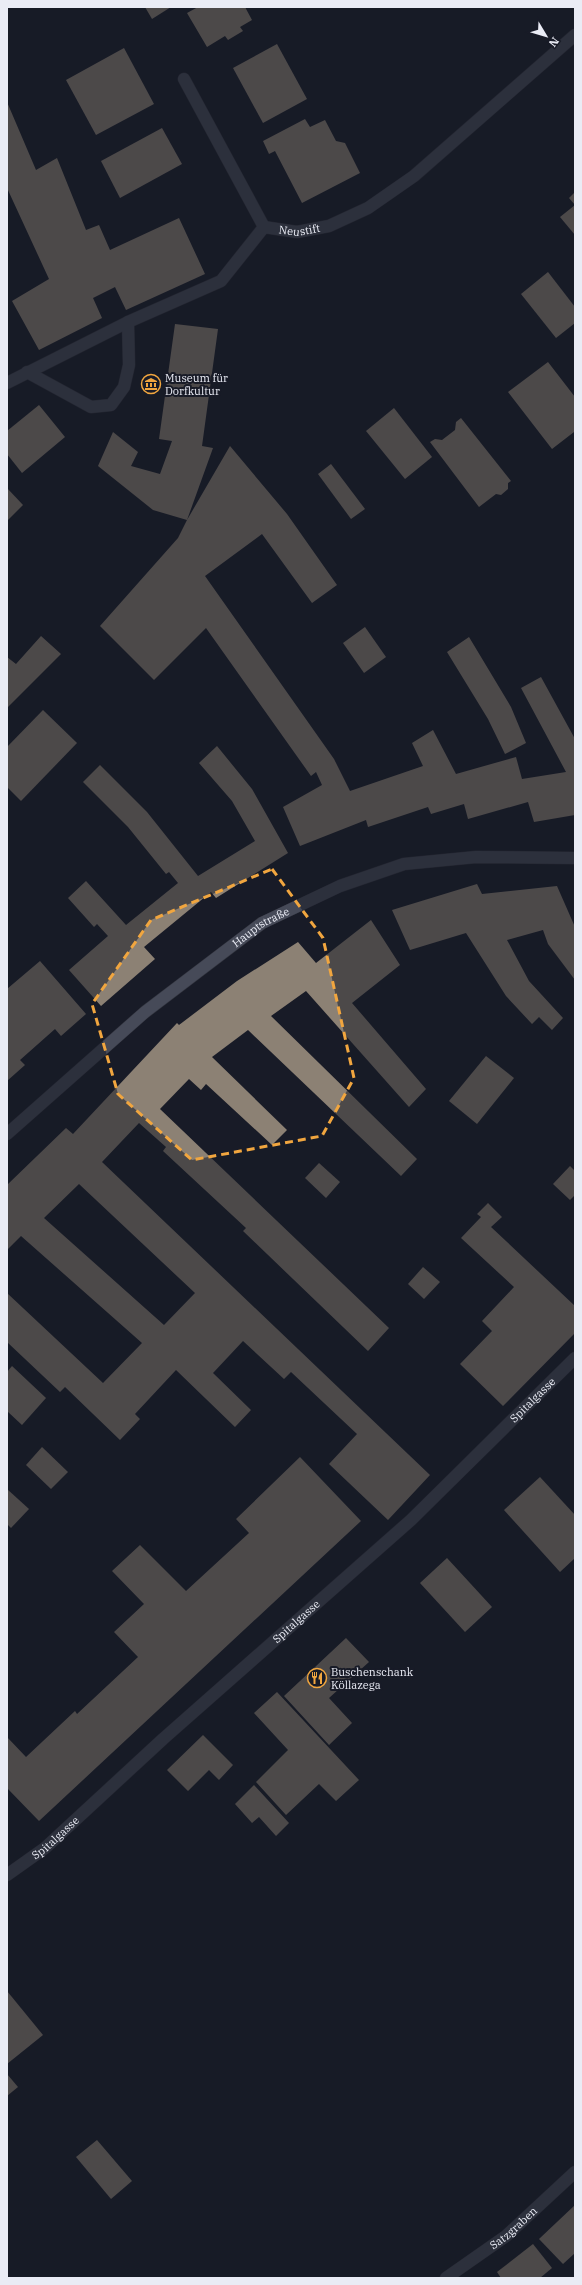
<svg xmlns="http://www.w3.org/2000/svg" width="582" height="2285" font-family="'IBM Plex Serif',serif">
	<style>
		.building { fill: #8c8174; fill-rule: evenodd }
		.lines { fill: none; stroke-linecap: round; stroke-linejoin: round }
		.lane-casing { stroke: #32343e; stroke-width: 13 }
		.street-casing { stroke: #32343e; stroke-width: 13 }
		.secondary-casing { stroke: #32343e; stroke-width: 13 }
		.lane { stroke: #464a58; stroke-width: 12 }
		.street { stroke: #464a58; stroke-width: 12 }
		.secondary { stroke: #464a58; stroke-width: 12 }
		.marked { fill: none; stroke: #f1a63f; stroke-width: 3; stroke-dasharray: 8 5; stroke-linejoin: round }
		.labels { text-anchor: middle; stroke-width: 4; stroke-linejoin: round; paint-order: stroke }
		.street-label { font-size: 11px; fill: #eaecf5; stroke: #181b27 }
		.poi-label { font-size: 11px; fill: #eaecf5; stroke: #181b27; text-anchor: start }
	</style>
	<rect width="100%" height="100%" fill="#181b27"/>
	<g class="building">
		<polygon points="145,7 171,7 152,19"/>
		<polygon points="198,7 245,7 252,20 240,27 243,31 228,40 225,36 207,47 187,13"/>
		<polygon points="277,44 307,99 263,123 233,68"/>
		<polygon points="124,48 154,104 96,135 66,80"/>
		<polygon points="7,102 36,170 57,158 86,230 99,225 110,250 179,218 205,274 126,310 115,287 93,298 102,318 39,350 12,301 49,279 7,188"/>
		<polygon points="305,119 310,127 325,120 336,141 345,143 360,173 302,203 275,151 269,154 263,141"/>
		<polygon points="162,128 182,164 120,198 101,161"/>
		<polygon points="575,192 575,205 569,198"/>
		<polygon points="575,205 575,235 560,217"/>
		<polygon points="548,272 575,307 575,323 556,338 521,294"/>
		<polygon points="175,324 218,329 202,446 213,448 187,520 230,446 287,514 337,585 312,603 262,534 205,576 334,759 350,791 423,766 412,743 433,730 456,774 516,757 522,779 566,772 521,688 541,677 575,739 575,815 534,822 528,802 468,819 464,804 431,814 428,807 368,827 366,820 300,846 283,807 322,785 316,772 311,776 206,628 154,680 100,626 178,538 187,520 153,510 98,466 113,432 138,452 131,466 160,474 172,441 159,439"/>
		<polygon points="548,362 575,397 575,434 574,432 552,449 508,392"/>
		<polygon points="39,405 65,437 22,473 7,454 7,431"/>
		<polygon points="394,408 432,457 405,479 366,431"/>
		<polygon points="461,418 511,481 508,483 508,489 501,495 496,494 479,507 430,442 435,439 442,440 455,430 456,422"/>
		<polygon points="331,464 365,509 351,519 318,474"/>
		<polygon points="7,488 23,505 7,521"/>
		<polygon points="365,627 386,657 364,673 343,643"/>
		<polygon points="41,636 61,654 7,708 7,657 16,664"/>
		<polygon points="469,637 511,707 526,743 505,754 488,719 447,652"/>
		<polygon points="43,710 77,743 21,801 7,787 7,747"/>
		<polygon points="217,746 252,789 288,853 216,898 211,892 144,947 155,959 101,1006 69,970 108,936 97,924 94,927 68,898 86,881 126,925 178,883 169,872 166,874 128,827 83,782 100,765 147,812 198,876 255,841 232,801 199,763"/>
		<polygon points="477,884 482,894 557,886 575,927 575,980 548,944 543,930 507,940 529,981 563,1018 552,1030 539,1017 532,1024 506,996 466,933 410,950 392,910"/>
		<path d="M 371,920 L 400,965 L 352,1003 L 426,1089 L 409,1107 L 306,991 L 271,1016 L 417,1159 L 401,1176 L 248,1030 L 212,1057 L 287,1130 L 272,1145 L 206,1084 L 201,1090 L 189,1079 L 160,1109 L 389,1328 L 368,1351 L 243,1231 L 246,1228 L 163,1151 L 166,1147 L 139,1123 L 102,1162 L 430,1475 L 388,1520 L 329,1464 L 357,1434 L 291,1372 L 284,1379 L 243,1341 L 213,1373 L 251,1410 L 235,1427 L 176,1370 L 135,1414 L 140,1419 L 120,1440 L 65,1387 L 60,1392 L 7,1342 L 7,1293 L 103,1383 L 142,1343 L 21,1236 L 7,1250 L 7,1185 L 66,1128 L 73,1134 L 177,1023 L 179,1025 L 237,981 L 298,942 L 316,963 ZM 79,1184 L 195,1293 L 164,1325 L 44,1218 Z"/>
		<polygon points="40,961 86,1014 61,1036 55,1029 20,1060 25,1065 7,1081 7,989"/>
		<polygon points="486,1056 514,1078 477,1124 449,1101"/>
		<polygon points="319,1163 340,1182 326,1198 305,1178"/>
		<polygon points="570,1166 575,1171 575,1195 570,1200 553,1184"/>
		<polygon points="488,1203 502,1217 491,1227 575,1306 575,1333 503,1406 460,1364 492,1331 482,1321 514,1287 461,1238 481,1217 477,1214"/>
		<polygon points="423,1267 440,1282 424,1299 408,1284"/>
		<polygon points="12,1366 46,1398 22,1425 7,1411 7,1372"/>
		<polygon points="42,1447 68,1472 51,1489 26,1465"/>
		<polygon points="300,1457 361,1521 39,1821 7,1788 7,1737 26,1757 75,1711 77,1714 138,1657 114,1632 144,1604 112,1571 140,1545 186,1591 249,1533 236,1519"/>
		<polygon points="540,1477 575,1515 575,1558 560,1572 504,1510"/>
		<polygon points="7,1489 29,1509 11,1528 7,1524"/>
		<polygon points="447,1558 492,1607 465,1632 420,1583"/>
		<polygon points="346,1638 369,1662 329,1698 352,1723 329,1745 284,1696"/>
		<polygon points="277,1692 359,1780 336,1801 319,1784 286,1815 256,1782 288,1750 254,1713"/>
		<polygon points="203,1735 233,1765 219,1780 209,1770 188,1791 167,1770"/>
		<polygon points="254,1785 289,1823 276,1836 259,1817 252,1823 235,1804"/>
		<polygon points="7,1991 43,2035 7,2064"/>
		<polygon points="7,2074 18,2087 7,2096"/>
		<polygon points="97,2140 132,2181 111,2199 76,2157"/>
		<polygon points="575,2205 575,2253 563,2264 539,2239"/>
		<polygon points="533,2244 552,2268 540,2278 501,2278 497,2272"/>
	</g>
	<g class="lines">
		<defs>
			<polyline id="lane" points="27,372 91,407 111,405 124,387 129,365 128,322"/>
			<g id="street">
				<polyline points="184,79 264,227"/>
				<path id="s1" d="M 7,383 L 128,322 L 221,281 L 264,227 L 297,232 L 329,226 L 368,208 L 414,176 L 575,35"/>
				<path id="s2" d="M 7,1875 L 45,1848 L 163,1739 L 411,1520 L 575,1358"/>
				<path id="s3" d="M 446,2278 L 506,2236 L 575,2172"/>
			</g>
			<g id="secondary">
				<path id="s4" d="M 7,1134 L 145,1012 L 262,923 L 340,886 L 404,864 L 476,857 L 575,858"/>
			</g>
		</defs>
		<use href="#lane" class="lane-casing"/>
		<use href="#street" class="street-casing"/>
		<use href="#secondary" class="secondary-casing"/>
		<use href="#lane" class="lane"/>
		<use href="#street" class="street"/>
		<use href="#secondary" class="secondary"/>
	</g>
	<path d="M0 0H582V2285H0ZM 272,869 L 323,938 L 354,1078 L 322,1136 L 192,1160 L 118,1094 L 92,1004 L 151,920 Z" fill="#181b27" fill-opacity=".55" fill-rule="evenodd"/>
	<path class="marked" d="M 272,869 L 323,938 L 354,1078 L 322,1136 L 192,1160 L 118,1094 L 92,1004 L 151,920 Z"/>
	<defs>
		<symbol id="museum-ring" viewBox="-11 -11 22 22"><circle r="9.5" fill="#181b27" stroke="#f1a63f" stroke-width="1.5"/><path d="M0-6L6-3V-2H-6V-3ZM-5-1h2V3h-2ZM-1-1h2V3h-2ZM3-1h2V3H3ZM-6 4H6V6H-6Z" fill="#f1a63f"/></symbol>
		<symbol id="restaurant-ring" viewBox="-11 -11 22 22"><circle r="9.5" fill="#181b27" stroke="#f1a63f" stroke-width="1.5"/><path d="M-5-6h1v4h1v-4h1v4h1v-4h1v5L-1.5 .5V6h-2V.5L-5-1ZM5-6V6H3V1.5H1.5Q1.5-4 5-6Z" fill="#f1a63f"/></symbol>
	</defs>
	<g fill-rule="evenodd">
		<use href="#museum-ring" x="140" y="373" width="22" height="22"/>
		<use href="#restaurant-ring" x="306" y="1667" width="22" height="22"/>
	</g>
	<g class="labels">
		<g class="street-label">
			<text dy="4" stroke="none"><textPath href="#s1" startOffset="342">Neustift</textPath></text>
			<text dy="4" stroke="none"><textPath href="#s4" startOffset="328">Hauptstraße</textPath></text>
			<text dy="4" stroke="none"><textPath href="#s2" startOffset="709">Spitalgasse</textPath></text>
			<text dy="4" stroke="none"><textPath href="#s2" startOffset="385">Spitalgasse</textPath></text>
			<text dy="4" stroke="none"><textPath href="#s2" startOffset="61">Spitalgasse</textPath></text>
			<text dy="4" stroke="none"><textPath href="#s3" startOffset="84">Satzgraben</textPath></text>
		</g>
		<g class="poi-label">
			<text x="165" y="382">Museum für<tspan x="165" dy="13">Dorfkultur</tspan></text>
			<text x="331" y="1676">Buschenschank<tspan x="331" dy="13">Köllazega</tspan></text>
		</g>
	</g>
	<rect width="582" height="2285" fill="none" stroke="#eaecf5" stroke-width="16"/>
	<g transform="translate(546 36) rotate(128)" stroke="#181b27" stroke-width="3" paint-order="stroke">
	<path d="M0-3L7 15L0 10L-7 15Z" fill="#eaecf5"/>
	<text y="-6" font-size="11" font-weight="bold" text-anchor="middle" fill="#eaecf5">N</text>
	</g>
</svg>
